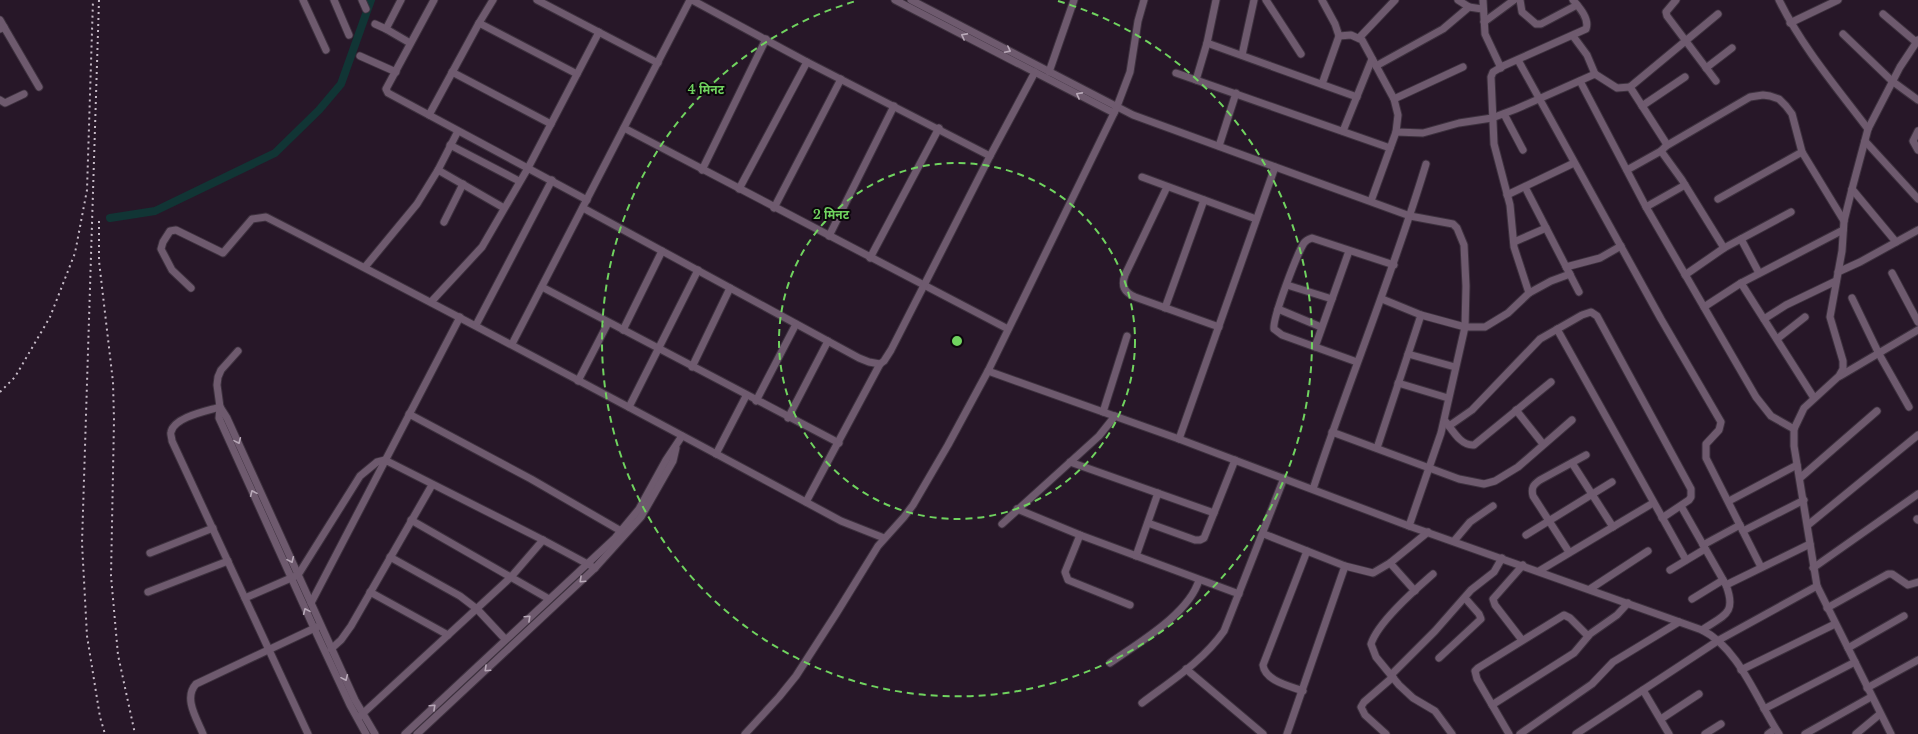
<svg xmlns="http://www.w3.org/2000/svg" width="1918" height="734" font-family="'Libre Baskerville','Noto Sans Devanagari',serif">
	<style>
		.lines { fill: none; stroke-linecap: round; stroke-linejoin: round }
		.canal { stroke: #113535; stroke-width: 8 }
		.minor-casing { stroke: #3d313e; stroke-width: 9 }
		.minor { stroke: #6e5a6e; stroke-width: 7 }
		.rail { stroke: #c7bbc8; stroke-width: 2; stroke-dasharray: 2 4; stroke-linecap: butt }
		.oneway { stroke: #b8a9b8 }
		.ring { fill: none; stroke: #70d35f; stroke-width: 2; stroke-dasharray: 7 5 }
		.centre { fill: #70d35f; stroke: #0c060c; stroke-width: 2 }
		.ring-label { font-size: 12px; text-anchor: middle; font-weight: bold; fill: #70d35f; stroke: #0c060c; stroke-width: 4; stroke-linejoin: round; paint-order: stroke }
	</style>
	<rect width="100%" height="100%" fill="#271728"/>
	<g class="lines">
		<polyline class="canal" points="110,218 155,211 275,153 319,110 341,84 371,0"/>
		<defs>
			<g id="minor">
				<polyline points="303,0 326,50"/>
				<polyline points="334,0 349,35"/>
				<polyline points="362,0 366,9"/>
				<polyline points="401,0 386,29 410,43"/>
				<polyline points="434,0 386,89 388,93 587,200"/>
				<polyline points="537,0 658,63"/>
				<polyline points="692,0 807,62 990,156"/>
				<polyline points="895,0 1114,113"/>
				<polyline points="911,0 1133,115 1410,216 1453,224 1457,228 1464,245 1466,286 1465,327 1441,433 1409,526"/>
				<polyline points="1266,0 1301,54"/>
				<polyline points="1322,0 1335,24 1339,36 1322,84"/>
				<polyline points="1458,0 1469,7 1482,9"/>
				<polyline points="1483,0 1485,34 1501,68"/>
				<polyline points="1520,0 1522,12 1536,24 1541,24 1577,5"/>
				<polyline points="1676,0 1666,12 1667,16 1716,81"/>
				<path d="M 1779,0 C 1802,47 1837,88 1868,129"/>
				<polyline points="1883,14 1916,42"/>
				<polyline points="0,20 4,27 0,29"/>
				<polyline points="1484,22 1514,0"/>
				<polyline points="479,23 493,0"/>
				<polyline points="1790,23 1838,0"/>
				<polyline points="375,24 386,29"/>
				<polyline points="4,27 39,87"/>
				<polyline points="1843,34 1892,81 1918,100"/>
				<polyline points="1339,36 1351,35 1362,40 1394,99 1398,115 1396,132 1371,201"/>
				<polyline points="1573,36 1587,55 1595,74"/>
				<polyline points="1359,38 1395,0"/>
				<polyline points="1207,43 1357,97"/>
				<polyline points="1242,55 1254,0"/>
				<polyline points="360,56 396,72"/>
				<polyline points="1518,60 1661,319 1721,422 1719,430 1706,444 1706,458 1761,567"/>
				<polyline points="1376,66 1443,29 1469,7"/>
				<polyline points="1706,68 1732,48"/>
				<polyline points="452,72 551,124"/>
				<polyline points="1049,72 1074,0"/>
				<polyline points="1176,73 1390,148"/>
				<polyline points="1196,80 1207,43 1216,0"/>
				<polyline points="1580,81 1646,207 1756,397 1771,416 1794,429"/>
				<polyline points="1630,87 1718,14"/>
				<polyline points="1394,99 1463,67"/>
				<polyline points="0,100 5,103 24,94"/>
				<polyline points="1642,106 1685,77"/>
				<polyline points="1504,114 1523,150"/>
				<polyline points="429,115 479,23 577,74"/>
				<polyline points="624,128 1008,329"/>
				<polyline points="1343,131 1372,59"/>
				<polyline points="1918,131 1913,141 1918,150"/>
				<polyline points="1396,132 1423,133 1459,123 1492,118 1516,109 1595,74 1617,88 1630,87 1666,143 1666,146 1661,151 1627,170"/>
				<polyline points="1865,141 1918,199"/>
				<polyline points="450,145 519,181"/>
				<polyline points="1219,146 1236,93"/>
				<polyline points="1666,146 1750,97 1763,95 1770,96 1779,99 1786,106 1792,114 1802,152 1844,221"/>
				<polyline points="1661,151 1682,180 1724,248"/>
				<polyline points="438,170 504,208"/>
				<polyline points="702,170 766,39"/>
				<polyline points="1142,177 1256,219"/>
				<path d="M 1167,187 L 1125,275 C 1121,286 1124,292 1135,297 L 1219,327"/>
				<polyline points="1525,187 1579,292"/>
				<polyline points="739,189 807,62"/>
				<polyline points="1852,189 1896,242"/>
				<polyline points="1507,195 1574,163"/>
				<polyline points="1718,199 1802,152"/>
				<polyline points="1646,207 1685,185"/>
				<polyline points="583,208 859,358 869,362 880,364 884,361 891,350 990,156 1035,72"/>
				<polyline points="774,208 841,79"/>
				<polyline points="444,222 463,184"/>
				<polyline points="829,236 894,106"/>
				<polyline points="1741,239 1759,273"/>
				<polyline points="1514,242 1546,228"/>
				<polyline points="870,258 939,128"/>
				<polyline points="365,267 417,204 438,170 458,131"/>
				<polyline points="1566,267 1600,258 1621,246"/>
				<polyline points="1838,272 1860,262 1918,230"/>
				<polyline points="1892,273 1918,322"/>
				<polyline points="1685,275 1724,248 1791,212"/>
				<polyline points="1741,283 1814,398"/>
				<polyline points="1287,285 1332,299"/>
				<polyline points="542,287 839,443"/>
				<path d="M 191,288 L 172,270 L 161,249 L 163,242 L 170,231 L 176,230 L 223,253 L 252,219 L 266,217 C 459,316 650,418 841,521 L 884,538"/>
				<path d="M 1529,293 L 1514,247 L 1510,205 L 1494,144 L 1491,77 L 1493,72 L 1503,66 L 1586,29 C 1590,19 1579,7 1573,0"/>
				<polyline points="1852,298 1879,354 1909,407"/>
				<polyline points="1382,299 1421,315 1465,327 1485,327 1508,313 1529,293 1551,281 1570,274"/>
				<polyline points="431,302 482,247 528,168 599,32"/>
				<polyline points="1704,307 1741,283 1843,230"/>
				<polyline points="1165,308 1204,200"/>
				<polyline points="1278,309 1321,327"/>
				<polyline points="1764,319 1786,305 1836,281"/>
				<polyline points="476,325 552,180"/>
				<polyline points="1557,329 1686,560"/>
				<polyline points="623,330 662,251"/>
				<polyline points="1777,339 1805,317"/>
				<polyline points="512,344 690,0"/>
				<polyline points="1315,347 1349,251"/>
				<polyline points="238,351 221,370 218,377 217,385 220,407 219,418 314,628 350,705 366,734"/>
				<polyline points="1408,354 1455,367"/>
				<path d="M 1357,362 L 1282,335 L 1274,329 C 1272,319 1297,254 1304,243 C 1306,240 1309,239 1312,238 L 1394,265"/>
				<polyline points="692,367 730,288"/>
				<path d="M 988,371 L 1179,439 L 1409,526 L 1702,630 C 1739,648 1757,701 1779,734"/>
				<polyline points="1840,376 1918,330"/>
				<polyline points="578,381 608,323"/>
				<polyline points="1398,383 1448,398"/>
				<polyline points="756,401 796,324"/>
				<path d="M 220,407 C 207,411 174,417 171,432 C 170,434 172,438 172,441 L 308,734"/>
				<polyline points="220,407 227,418 355,700 375,734"/>
				<polyline points="629,407 698,270"/>
				<polyline points="1516,410 1543,444"/>
				<polyline points="1103,412 1127,336"/>
				<polyline points="409,414 531,479 621,531"/>
				<polyline points="788,418 828,341"/>
				<path d="M 1446,422 C 1453,431 1461,446 1474,445 L 1551,382"/>
				<polyline points="1449,426 1472,410 1540,339 1582,315 1591,312 1597,316 1691,489 1691,497 1689,500 1662,518"/>
				<polyline points="1332,432 1459,479 1484,484 1495,481 1518,467 1572,420"/>
				<polyline points="1179,439 1275,167"/>
				<polyline points="1377,448 1421,315"/>
				<polyline points="716,454 746,396"/>
				<polyline points="1070,462 1214,513"/>
				<polyline points="1572,463 1613,527"/>
				<polyline points="1800,478 1877,411"/>
				<path d="M 1313,489 C 1349,380 1393,274 1426,164"/>
				<polyline points="1729,501 1797,465"/>
				<polyline points="806,502 880,364"/>
				<path d="M 1681,506 L 1726,585 C 1737,614 1724,615 1702,630"/>
				<polyline points="1017,509 1080,535 1239,594"/>
				<polyline points="1917,519 1918,520"/>
				<polyline points="411,520 549,599"/>
				<polyline points="1148,523 1195,540 1200,540 1204,538 1235,460"/>
				<polyline points="1002,524 1099,436 1115,416"/>
				<polyline points="1808,525 1918,435"/>
				<polyline points="1743,531 1804,500"/>
				<polyline points="1264,534 1345,566 1373,573 1390,563 1428,532"/>
				<polyline points="1080,535 1065,572 1068,580 1130,605"/>
				<polyline points="1526,535 1612,482"/>
				<polyline points="1454,541 1470,522 1493,506"/>
				<polyline points="1703,545 1740,525"/>
				<path d="M 1569,552 L 1533,496 C 1531,488 1533,485 1540,480 L 1586,455"/>
				<polyline points="150,553 213,528"/>
				<polyline points="1136,556 1158,493"/>
				<polyline points="390,557 460,596 477,609 505,639"/>
				<polyline points="1390,563 1415,591"/>
				<polyline points="1813,568 1918,494"/>
				<polyline points="1670,570 1705,549"/>
				<polyline points="1539,571 1653,503"/>
				<path d="M 1433,574 C 1415,590 1378,622 1371,644 L 1376,657 L 1399,685 L 1413,698 L 1435,711 L 1452,734"/>
				<polyline points="1726,585 1810,544"/>
				<polyline points="1590,589 1648,551"/>
				<polyline points="148,592 228,561"/>
				<polyline points="370,592 448,635"/>
				<polyline points="245,598 298,575 360,476 377,462 385,460 543,540 595,568"/>
				<polyline points="1692,599 1723,580"/>
				<polyline points="311,603 460,317"/>
				<polyline points="1827,608 1888,574 1892,574 1908,585 1918,582"/>
				<polyline points="1522,640 1495,605 1493,599 1523,565"/>
				<polyline points="1848,648 1904,616"/>
				<polyline points="331,649 341,640 351,626 432,485"/>
				<polyline points="1439,658 1481,619 1479,614 1465,598"/>
				<path d="M 1110,663 C 1138,643 1189,614 1199,580"/>
				<polyline points="1186,669 1263,734"/>
				<polyline points="1741,670 1835,624"/>
				<polyline points="1391,675 1435,631 1471,590 1494,572 1502,558"/>
				<polyline points="1867,688 1918,660"/>
				<polyline points="1643,690 1669,734"/>
				<path d="M 1303,691 C 1290,686 1265,681 1263,665 L 1307,551"/>
				<path d="M 1142,703 C 1171,681 1203,661 1224,631 L 1284,478"/>
				<polyline points="1492,705 1574,653 1590,634 1617,615 1628,603"/>
				<polyline points="1764,709 1855,662"/>
				<polyline points="359,717 511,577 543,540"/>
				<polyline points="1661,719 1699,694"/>
				<path d="M 203,734 C 197,719 183,698 196,684 L 317,627"/>
				<polyline points="405,734 615,538 639,509 666,460 682,436"/>
				<polyline points="417,734 595,568 641,517 673,461 676,448"/>
				<polyline points="745,734 779,697 796,676 836,614 878,546 904,517 913,505 948,445 988,371 1116,109 1130,72 1138,21 1144,0"/>
				<polyline points="1287,734 1345,566"/>
				<polyline points="1386,734 1365,715 1361,707 1364,702 1393,677"/>
				<polyline points="1509,734 1477,679 1475,671 1478,668 1564,615 1570,618 1588,636"/>
				<polyline points="1520,734 1592,684 1613,662 1679,622"/>
				<polyline points="1576,734 1719,640 1817,586"/>
				<polyline points="1705,734 1721,724"/>
				<polyline points="1768,734 1775,729"/>
				<polyline points="1805,734 1871,697"/>
				<polyline points="1856,734 1880,714"/>
				<polyline points="1891,734 1817,586 1794,446 1794,429 1804,408 1839,376 1843,369 1843,361 1830,317 1842,251 1844,221 1852,189 1868,129 1900,67 1918,40"/>
			</g>
		</defs>
		<use href="#minor" class="minor-casing"/>
		<use href="#minor" class="minor"/>
		<g class="rail">
			<polyline points="99,0 82,543 87,636 100,717 105,734"/>
			<polyline points="99,221 99,261 113,382 114,420 111,576 118,655 135,734"/>
			<polyline points="0,392 15,377 50,317 75,253 87,190 93,0"/>
		</g>
	</g>
	<defs><path id="oneway-chevron" d="M-2-3.5L2.5 0L-2 3.5" fill="none" stroke-width="1.6" stroke-linecap="round" stroke-linejoin="round"/></defs>
	<g class="oneway">
		<use href="#oneway-chevron" transform="translate(964 36) rotate(-152)"/>
		<use href="#oneway-chevron" transform="translate(1008 50) rotate(27)"/>
		<use href="#oneway-chevron" transform="translate(1079 95) rotate(-152)"/>
		<use href="#oneway-chevron" transform="translate(238 441) rotate(66)"/>
		<use href="#oneway-chevron" transform="translate(253 493) rotate(-114)"/>
		<use href="#oneway-chevron" transform="translate(291 560) rotate(66)"/>
		<use href="#oneway-chevron" transform="translate(582 580) rotate(137)"/>
		<use href="#oneway-chevron" transform="translate(306 611) rotate(-114)"/>
		<use href="#oneway-chevron" transform="translate(528 618) rotate(-43)"/>
		<use href="#oneway-chevron" transform="translate(487 669) rotate(137)"/>
		<use href="#oneway-chevron" transform="translate(345 678) rotate(66)"/>
		<use href="#oneway-chevron" transform="translate(433 707) rotate(-43)"/>
	</g>
	<g class="ring">
		<circle cx="957" cy="341" r="178"/>
		<path d="M1058 1A355 355 0 1 1 856 1"/>
	</g>
	<circle cx="957" cy="341" r="6" class="centre"/>
	<g class="ring-label">
		<text x="706" y="94">4 मिनट</text>
		<text x="831" y="219">2 मिनट</text>
	</g>
</svg>
